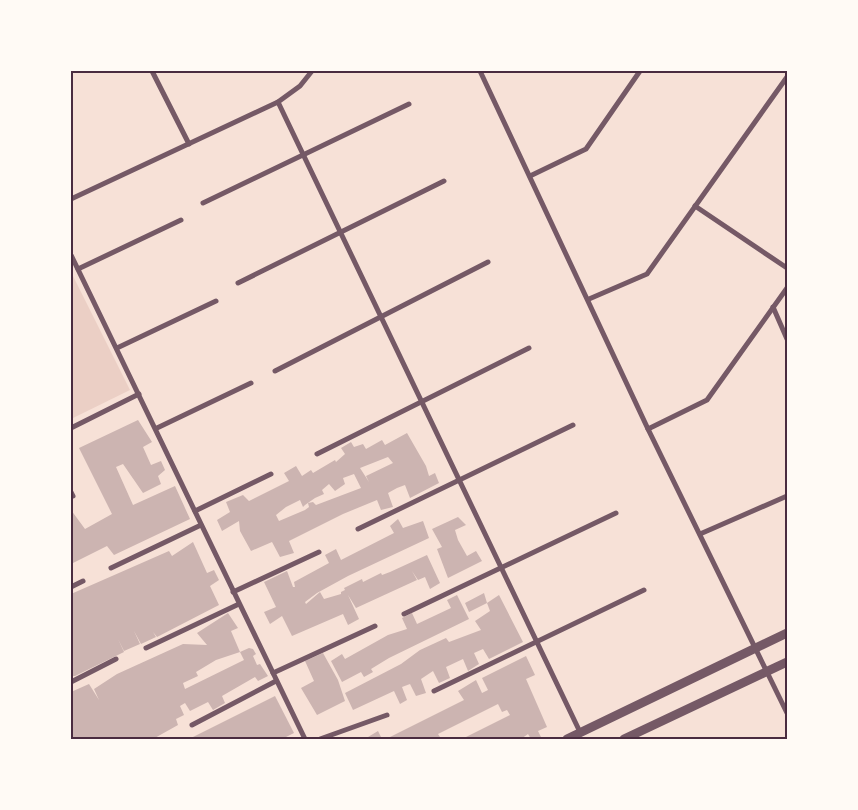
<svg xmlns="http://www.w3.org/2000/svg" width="858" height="810" font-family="'Fira Sans Condensed',sans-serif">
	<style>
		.green { fill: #ebcfc5 }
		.building { fill: #ccb4b1; fill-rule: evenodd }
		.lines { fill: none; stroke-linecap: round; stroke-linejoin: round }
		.minor { stroke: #755966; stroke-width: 5 }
		.tertiary { stroke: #755966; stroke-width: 9 }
		.neatline { fill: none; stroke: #4a2c40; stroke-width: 2 }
	</style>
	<rect width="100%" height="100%" fill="#f7e1d7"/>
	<polygon class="green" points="71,272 130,390 71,419"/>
	<g class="building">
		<polygon points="138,420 152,442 143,447 151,465 161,461 165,470 158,476 161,484 143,493 123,464 116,467 133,505 175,486 190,519 114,555 107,546 71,564 71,510 85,529 112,514 79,448"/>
		<path d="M 407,433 L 426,466 L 429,476 L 435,473 L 439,483 L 410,498 L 405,485 L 397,488 L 388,493 L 393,507 L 381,510 L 377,500 L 343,514 L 289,541 L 294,553 L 280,557 L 272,542 L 251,551 L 240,531 L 239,521 L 222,531 L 217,520 L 230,512 L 226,502 L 243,495 L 249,501 L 289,481 L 284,473 L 296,466 L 302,476 L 311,470 L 313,473 L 335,460 L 336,462 L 345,454 L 341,448 L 351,442 L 354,447 L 363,444 L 366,449 L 382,440 L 385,445 ZM 388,457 L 393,463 L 366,476 L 369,482 L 360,468 ZM 354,474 L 361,488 L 316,505 L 313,502 L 308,503 L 309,507 L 305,510 L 279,521 L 276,515 L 286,507 L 300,500 L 303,507 L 305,505 L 315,498 L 324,494 L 322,490 L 329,484 L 335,491 L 345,484 L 343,478 Z"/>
		<polygon points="458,517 466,525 455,530 458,540 467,556 476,551 482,561 448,578 437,549 442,547 432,529"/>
		<polygon points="398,519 403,528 423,521 429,538 348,576 317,593 305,602 306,604 320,592 324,599 341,594 341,592 345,590 344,588 362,579 363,582 381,573 382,575 390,572 427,555 440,583 430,589 425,577 418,580 412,571 417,580 356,608 348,595 359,619 348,625 343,614 292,636 282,616 270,624 264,612 276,607 264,582 287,571 293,587 295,587 294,582 329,563 325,555 336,549 341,560 394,533 390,526"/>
		<polygon points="193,542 207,573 214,570 219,580 210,586 219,605 157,637 153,632 156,637 141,644 134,631 140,644 124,651 118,639 124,652 75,676 71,676 71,594 169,551 172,556"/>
		<polygon points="484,593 487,603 499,595 523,642 489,659 483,649 474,653 479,664 468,671 463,659 446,667 450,678 439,683 433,671 421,679 426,693 416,696 410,684 402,687 407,700 400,704 394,691 353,710 345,693 401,664 420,650 446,638 449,642 481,630 475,621 490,611 487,603 469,612 465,603"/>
		<polygon points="457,595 469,619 389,658 371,669 373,672 364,677 361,672 342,682 331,661 342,654 345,659 388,635 407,629 402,618 412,613 417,624 451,608 447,600"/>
		<path d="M 228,613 L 238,628 L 231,631 L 240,652 L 249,648 L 253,649 L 256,654 L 253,656 L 257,665 L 260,664 L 268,676 L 258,681 L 255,677 L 222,696 L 225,703 L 213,710 L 208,702 L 190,711 L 185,703 L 180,706 L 184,715 L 176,719 L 178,725 L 153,739 L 71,739 L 71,692 L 89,684 L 99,700 L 94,689 L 117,674 L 183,644 L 207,645 L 197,633 ZM 240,652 L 244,660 L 185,689 L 183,683 L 198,676 L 196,672 L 216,660 Z"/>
		<polygon points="323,653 338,680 345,701 317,715 301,688 314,681 305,661"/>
		<polygon points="526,656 535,675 526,679 547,727 538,731 541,737 531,739 528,734 521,739 462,739 510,715 507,710 502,712 498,704 438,734 440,737 437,739 386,739 464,700 458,691 476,680 482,693 488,690 482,678"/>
		<polygon points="275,696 294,733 282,739 189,739"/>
		<polygon points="378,731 382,739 364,739 368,737"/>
	</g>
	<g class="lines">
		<g class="minor">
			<polyline points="152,71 189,144"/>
			<polyline points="480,71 648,429 787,713"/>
			<polyline points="278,102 580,732"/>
			<polyline points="530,176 586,149 640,71"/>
			<polyline points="71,199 278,102 300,86 312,71"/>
			<polyline points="203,203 409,104"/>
			<polyline points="695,206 787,268"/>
			<polyline points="71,255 305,739"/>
			<polyline points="78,269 181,220"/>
			<polyline points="238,283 444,181"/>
			<polyline points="589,299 647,274 787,77"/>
			<polyline points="773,307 787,339"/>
			<polyline points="117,348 216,301"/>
			<polyline points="275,371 488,262"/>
			<polyline points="71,428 139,394"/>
			<polyline points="157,428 251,383"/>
			<polyline points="648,429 707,400 787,288"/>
			<polyline points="317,454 529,348"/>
			<polyline points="71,492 73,496"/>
			<polyline points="195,511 271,474"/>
			<polyline points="358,529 573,425"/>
			<polyline points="700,534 787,496"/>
			<polyline points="111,568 201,525"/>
			<polyline points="71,587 83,581"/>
			<polyline points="233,592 319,552"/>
			<polyline points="404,614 616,513"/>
			<polyline points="146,648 239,604"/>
			<polyline points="273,673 375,626"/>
			<polyline points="71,682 116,659"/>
			<polyline points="434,691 644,590"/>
			<polyline points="192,725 276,681"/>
			<polyline points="320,739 387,715"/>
		</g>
		<g class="tertiary">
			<polyline points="567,739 787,633"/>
			<polyline points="624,739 787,662"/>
		</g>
	</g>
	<rect width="858" height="810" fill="none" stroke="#fffaf5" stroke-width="145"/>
	<rect x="72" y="72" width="714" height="666" class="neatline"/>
</svg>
